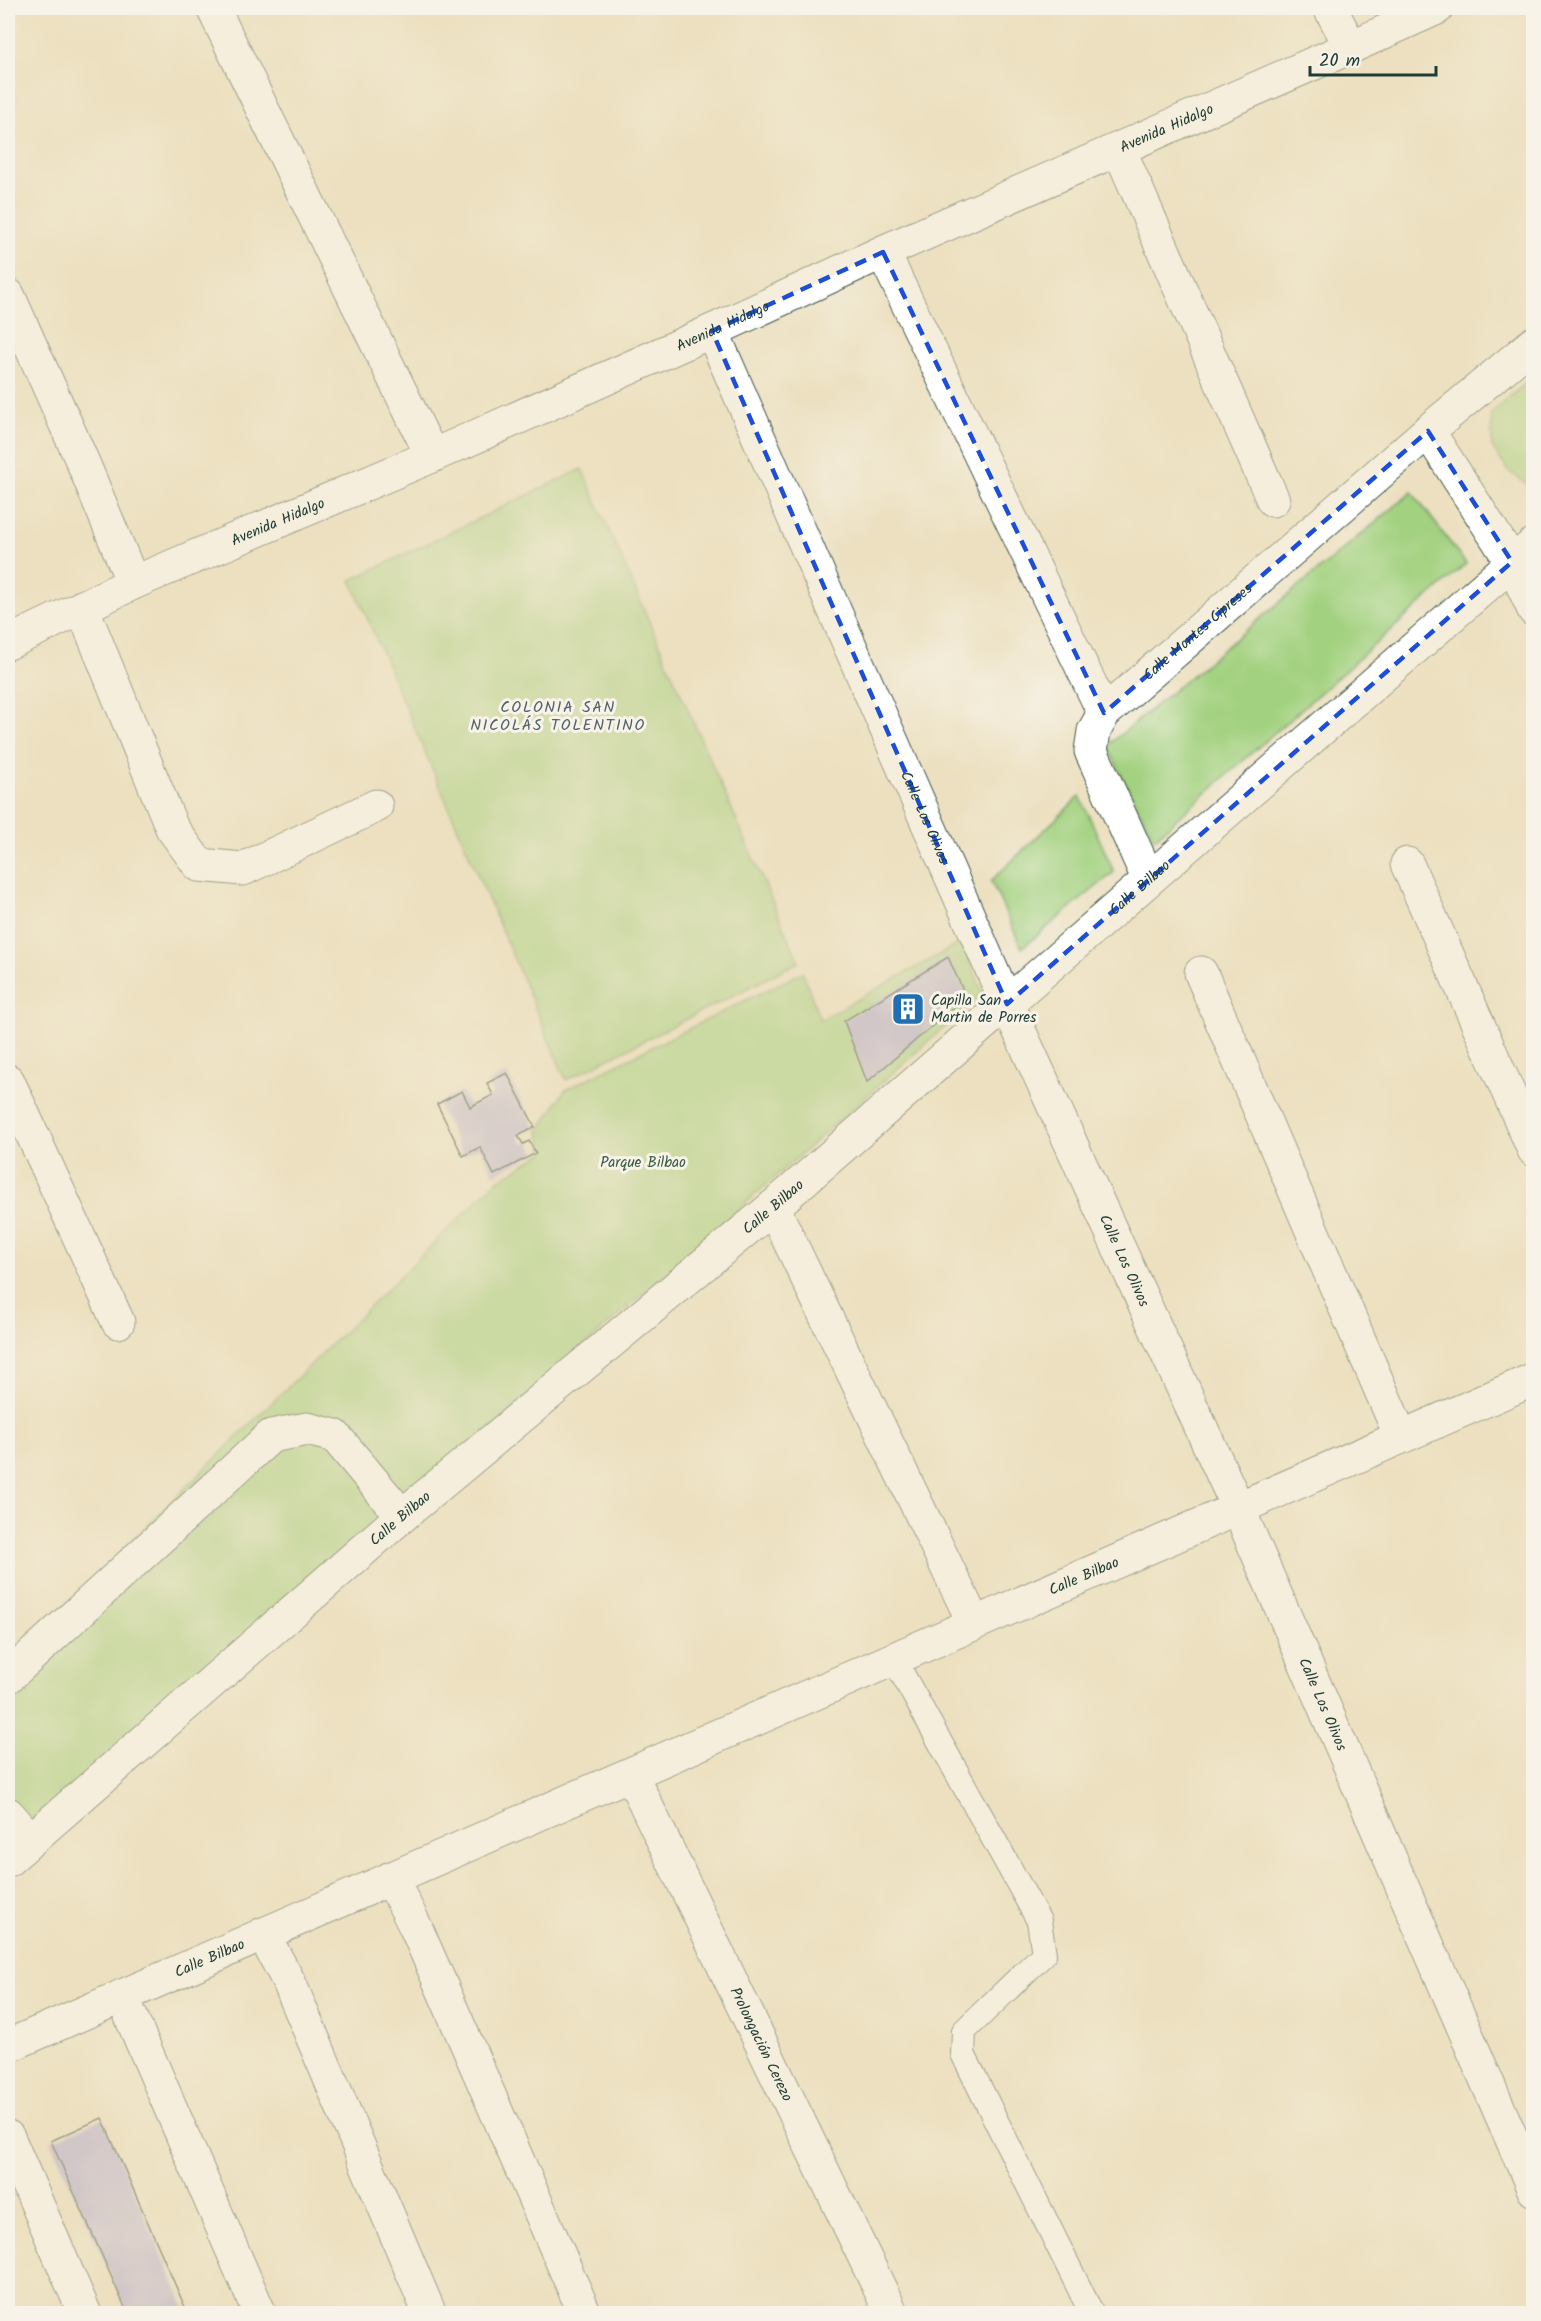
<svg xmlns="http://www.w3.org/2000/svg" width="1541" height="2321" font-family="Kalam,sans-serif">
	<style>
		.green { fill: #a2d17f; stroke: #60875a; stroke-width: 1.5 }
		.building { fill: #b0a7d2 }
		.lines { fill: none; stroke-linecap: round; stroke-linejoin: round }
		.service-casing { stroke: #3e5549; stroke-width: 26 }
		.minor-casing { stroke: #3e5549; stroke-width: 35 }
		.tertiary-casing { stroke: #3e5549; stroke-width: 35 }
		.service { stroke: #fff; stroke-width: 24 }
		.minor { stroke: #fff; stroke-width: 33 }
		.tertiary { stroke: #fff; stroke-width: 33 }
		.marked { fill: none; stroke: #1d4ed8; stroke-width: 4.5; stroke-dasharray: 12 8; stroke-linejoin: round }
		.labels { text-anchor: middle; stroke-width: 6; stroke-linejoin: round; paint-order: stroke }
		.street-label { font-size: 15px; fill: #1f3d34; stroke: #f7f3e8 }
		.poi-label { font-size: 15px; fill: #1f3d34; stroke: #f7f3e8; text-anchor: start }
		.park-label { font-size: 15px; fill: #395b43; stroke: #f7f3e8 }
		.neighbourhood-label { font-size: 16px; letter-spacing: 1.5px; fill: #52626b; stroke: #f7f3e8 }
	</style>
	<rect width="100%" height="100%" fill="#f7f3e8"/>
	<filter id="ink" filterUnits="userSpaceOnUse"><feTurbulence type="fractalNoise" baseFrequency=".0167" numOctaves="2"/><feDisplacementMap in="SourceGraphic" scale="12" xChannelSelector="R" yChannelSelector="G"/><feConvolveMatrix kernelMatrix="1 2 1 2 8 2 1 2 1" color-interpolation-filters="sRGB"/></filter>
	<filter id="wash" filterUnits="userSpaceOnUse"><feTurbulence type="fractalNoise" baseFrequency=".008" numOctaves="4" result="noise"/><feDisplacementMap in="SourceGraphic" scale="24" xChannelSelector="R" yChannelSelector="G"/><feGaussianBlur stdDeviation="1.35" result="paint"/><feColorMatrix in="noise" values="0 0 0 0 0 0 0 0 0 0 0 0 0 0 0 0 0 1.4 0 .05"/><feComposite in="paint" operator="in"/></filter>
	<g filter="url(#wash)">
		<rect width="100%" height="100%" fill="#ece0c0"/>
		<g class="green">
			<polygon points="1533,377 1533,488 1508,471 1492,447 1491,413"/>
			<polygon points="582,469 799,962 566,1080 351,580"/>
			<polygon points="1412,492 1466,564 1154,839 1107,746"/>
			<polygon points="1080,796 1114,872 1022,948 991,881"/>
			<polygon points="962,942 983,993 8,1856 8,1663 497,1181 544,1152 539,1131 565,1090 803,972 820,1020"/>
		</g>
		<g id="blocks">
			<g class="building">
				<polygon points="948,957 966,997 867,1082 844,1021"/>
				<polygon points="507,1073 535,1127 518,1136 523,1144 529,1141 536,1153 494,1175 480,1147 463,1156 437,1104 462,1091 470,1107 493,1095 487,1083"/>
				<polygon points="102,2118 188,2314 128,2314 51,2141"/>
			</g>
		</g>
	</g>
	<g filter="url(#ink)">
		<use href="#blocks" fill-opacity="0" stroke="#3e5549" stroke-width="1.5"/>
		<g class="lines">
			<defs>
				<polyline id="service" points="894,1659 1039,1921 1044,1954 964,2031 963,2054 1092,2314"/>
				<g id="minor">
					<polyline points="213,8 432,456"/>
					<polyline points="1330,8 1351,47"/>
					<polyline points="1119,149 1273,500"/>
					<polyline points="883,252 1104,713"/>
					<polyline points="8,295 84,465 133,583"/>
					<path id="s1" d="M 712,331 L 1007,1004 L 1238,1508 L 1534,2190"/>
					<polyline points="1428,431 1512,562 1534,610"/>
					<polyline points="82,607 172,828 199,865 243,869 376,806"/>
					<polyline points="1407,864 1534,1150"/>
					<path id="s2" d="M 1148,878 L 1091,751 L 1094,731 L 1104,713 L 1428,431 L 1534,343"/>
					<polyline points="1201,973 1401,1437"/>
					<polyline points="8,1081 118,1322"/>
					<polyline points="773,1207 974,1623"/>
					<polyline points="8,1677 271,1436 307,1429 335,1436 402,1516"/>
					<path id="s3" d="M 631,1774 L 892,2314"/>
					<polyline points="8,1814 30,1839"/>
					<path id="s4" d="M 8,1860 L 402,1516 L 773,1207 L 1534,544"/>
					<polyline points="391,1878 416,1928 585,2314"/>
					<polyline points="263,1934 289,1982 430,2314"/>
					<polyline points="122,1996 260,2314"/>
					<path id="s5" d="M 8,2046 L 1534,1379"/>
					<polyline points="8,2137 85,2314"/>
				</g>
				<g id="tertiary">
					<path id="s6" d="M 8,643 L 133,583 L 432,456 L 712,331 L 883,252 L 1351,47 L 1437,8"/>
				</g>
			</defs>
			<use href="#service" class="service-casing"/>
			<use href="#minor" class="minor-casing"/>
			<use href="#tertiary" class="tertiary-casing"/>
			<use href="#service" class="service"/>
			<use href="#minor" class="minor"/>
			<use href="#tertiary" class="tertiary"/>
		</g>
	</g>
	<path d="M0 0H1541V2321H0ZM 883,252 L 1104,713 L 1428,431 L 1512,562 L 1007,1004 L 712,331 Z" fill="#ece0c0" fill-opacity=".55" fill-rule="evenodd"/>
	<path class="marked" d="M 883,252 L 1104,713 L 1428,431 L 1512,562 L 1007,1004 L 712,331 Z"/>
	<defs>
		<symbol id="building-square" viewBox="-11 -11 22 22"><rect x="-9" y="-9" width="18" height="18" rx="4" fill="#1f6fb2" stroke="#f7f3e8"/><path d="M-4-6H4V6H1V3H-1V6H-4ZM-2.5-4.3h1.7v1.8h-1.7ZM.8-4.3h1.7v1.8H.8ZM-2.5-1h1.7V.8h-1.7ZM.8-1h1.7V.8H.8Z" fill="#fff"/></symbol>
	</defs>
	<g fill-rule="evenodd">
		<use href="#building-square" x="889" y="990" width="38" height="38"/>
	</g>
	<g class="labels">
		<g class="street-label">
			<text dy="5" stroke="none"><textPath href="#s6" startOffset="1268">Avenida Hidalgo</textPath></text>
			<text dy="5" stroke="none"><textPath href="#s6" startOffset="782">Avenida Hidalgo</textPath></text>
			<text dy="5" stroke="none"><textPath href="#s6" startOffset="296">Avenida Hidalgo</textPath></text>
			<text dy="5" stroke="none"><textPath href="#s2" startOffset="304">Calle Montes Cipreses</textPath></text>
			<text dy="5" stroke="none"><textPath href="#s1" startOffset="531">Calle Los Olivos</textPath></text>
			<text dy="5" stroke="none"><textPath href="#s4" startOffset="1492">Calle Bilbao</textPath></text>
			<text dy="5" stroke="none"><textPath href="#s4" startOffset="1006">Calle Bilbao</textPath></text>
			<text dy="5" stroke="none"><textPath href="#s1" startOffset="1017">Calle Los Olivos</textPath></text>
			<text dy="5" stroke="none"><textPath href="#s4" startOffset="520">Calle Bilbao</textPath></text>
			<text dy="5" stroke="none"><textPath href="#s5" startOffset="1174">Calle Bilbao</textPath></text>
			<text dy="5" stroke="none"><textPath href="#s1" startOffset="1503">Calle Los Olivos</textPath></text>
			<text dy="5" stroke="none"><textPath href="#s5" startOffset="220">Calle Bilbao</textPath></text>
			<text dy="5" stroke="none"><textPath href="#s3" startOffset="300">Prolongación Cerezo</textPath></text>
		</g>
		<g class="poi-label">
			<text x="931" y="1005">Capilla San<tspan x="931" dy="17">Martin de Porres</tspan></text>
		</g>
		<g class="park-label">
			<text x="643" y="1167">Parque Bilbao</text>
		</g>
		<g class="neighbourhood-label">
			<text x="558" y="712">COLONIA SAN<tspan x="558" dy="18">NICOLÁS TOLENTINO</tspan></text>
		</g>
	</g>
	<rect width="1541" height="2321" fill="none" stroke="#f7f3e8" stroke-width="30"/>
	<path d="M1310 66v9h126v-9" fill="none" stroke="#1f3d34" stroke-width="3"/>
	<text x="1319" y="66" font-size="18" fill="#1f3d34" stroke="#f7f3e8" stroke-width="4.5" paint-order="stroke">20 m</text>
</svg>
